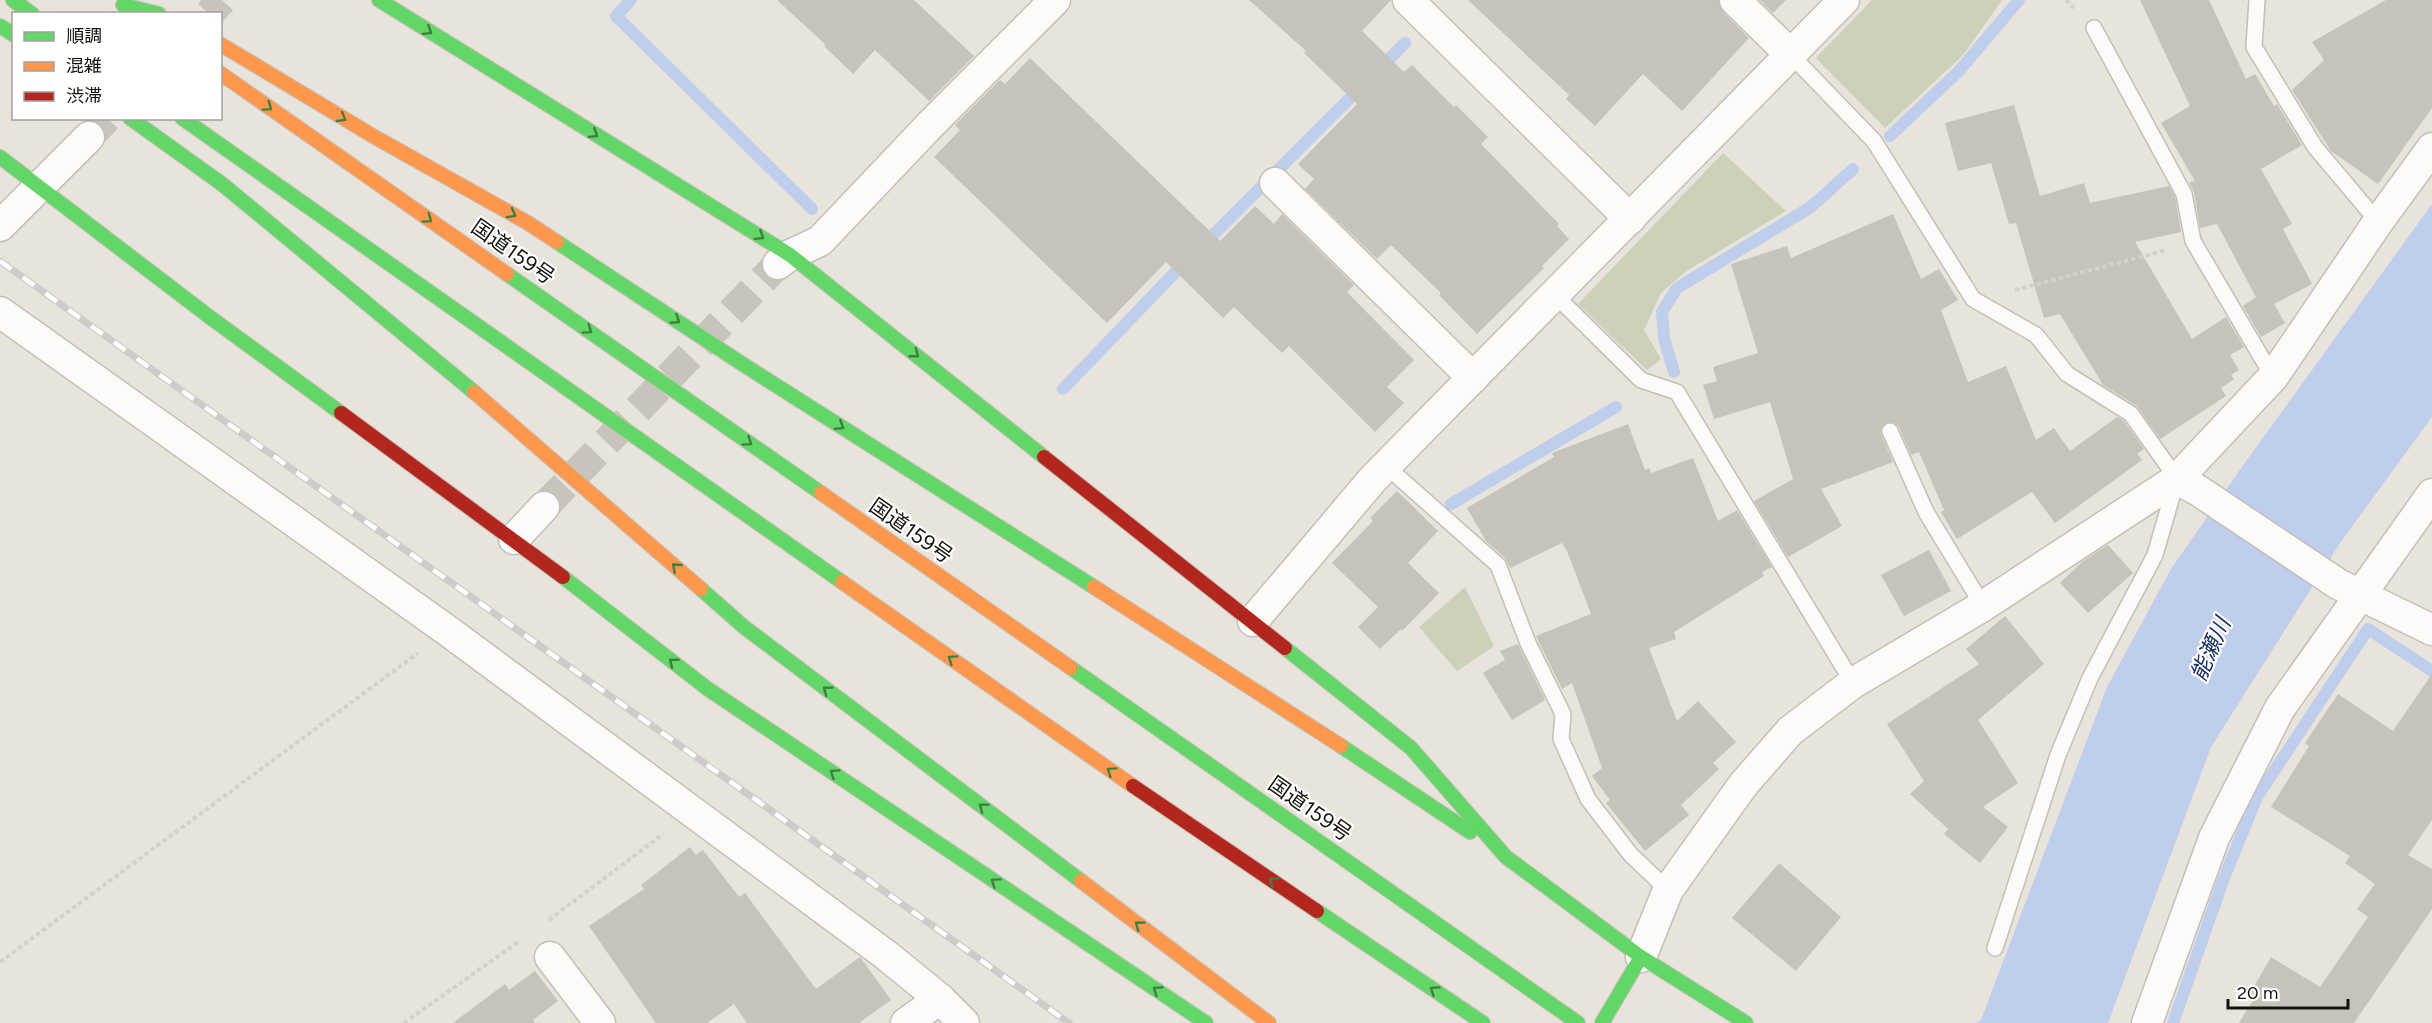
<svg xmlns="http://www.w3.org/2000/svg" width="2432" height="1023" font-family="Figtree,'Noto Sans JP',sans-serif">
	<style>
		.green { fill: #ccd2b9 }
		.water { fill: #bfceed }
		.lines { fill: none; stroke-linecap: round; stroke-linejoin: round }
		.stream { stroke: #bfceed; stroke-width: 12 }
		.building { fill: #c6c2bc }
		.street-tunnel { stroke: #c8c4bc; stroke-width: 30; stroke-dasharray: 30 15; stroke-linecap: butt }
		.lane-casing { stroke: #c3bfb9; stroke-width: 18 }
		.street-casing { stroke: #c3bfb9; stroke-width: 33 }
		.fast-casing { stroke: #c3bfb9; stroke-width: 16 }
		.slow-casing { stroke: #c3bfb9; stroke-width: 16 }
		.jam-casing { stroke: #c3bfb9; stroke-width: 16 }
		.path { stroke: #d3d1ce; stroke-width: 4; stroke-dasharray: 4.5 3; stroke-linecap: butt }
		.lane { stroke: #fcfbfa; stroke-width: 15 }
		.street { stroke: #fcfbfa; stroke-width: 30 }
		.fast { stroke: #63d668; stroke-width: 14 }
		.slow { stroke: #ff974d; stroke-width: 14 }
		.jam { stroke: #b3261e; stroke-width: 14 }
		.rail-casing { stroke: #ceccca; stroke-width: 7 }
		.rail { stroke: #fff; stroke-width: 4.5; stroke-dasharray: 14; stroke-linecap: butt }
		.oneway { stroke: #407e3f }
		.labels { text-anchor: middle; stroke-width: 4.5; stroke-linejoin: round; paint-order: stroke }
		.street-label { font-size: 21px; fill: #15120d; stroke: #fff }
		.water-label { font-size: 22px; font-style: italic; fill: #162e65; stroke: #fff }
	</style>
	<rect width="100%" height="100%" fill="#e8e3db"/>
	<g class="green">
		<polygon points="1872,0 2002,0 1963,55 1885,128 1816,58"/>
		<polygon points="1723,153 1786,211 1685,272 1661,293 1644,330 1661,359 1647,370 1578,304"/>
		<polygon points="1465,587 1494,646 1457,671 1419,627"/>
	</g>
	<polygon class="water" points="2432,204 2432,417 2342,540 2211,747 2108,1023 1976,1023 1981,1020 2107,687 2171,569 2244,464"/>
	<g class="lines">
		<g class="stream">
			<polyline points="631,0 616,16 812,209"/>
			<polyline points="1378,70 1405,43"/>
			<polyline points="1890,136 1959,71 2019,0"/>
			<polyline points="1202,246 1361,87"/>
			<polyline points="1674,372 1664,338 1662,312 1677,288 1811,207 1853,169"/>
			<polyline points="1063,389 1187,260"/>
			<polyline points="1451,504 1616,407"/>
			<polyline points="2173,1023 2224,878 2257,797 2368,629 2432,671"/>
		</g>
	</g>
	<g class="building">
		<polygon points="777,0 914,0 974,56 929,101 875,50 853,74 824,46 826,45"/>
		<polygon points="1249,0 1391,0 1362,31 1404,72 1412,65 1454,107 1456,105 1488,137 1481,144 1559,224 1557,226 1569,239 1542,266 1544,268 1477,334 1439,295 1441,293 1391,245 1377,259 1305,189 1314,179 1298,164 1357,104 1304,53 1306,51"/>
		<polygon points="1468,0 1718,0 1723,12 1749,38 1682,111 1643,74 1595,126 1566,99 1569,95"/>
		<polygon points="1760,0 1786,0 1773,13"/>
		<polygon points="2140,0 2209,0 2246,79 2255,74 2274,106 2277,104 2302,145 2261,169 2292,224 2283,229 2312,284 2274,304 2285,323 2261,337 2243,306 2256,297 2217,224 2200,228 2194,192 2189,182 2195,181 2161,123 2190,106"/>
		<polygon points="2386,0 2432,0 2432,108 2378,184 2331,151 2292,90 2324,60 2312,42"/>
		<polygon points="1030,58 1220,241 1255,206 1274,224 1282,214 1354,285 1347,292 1414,360 1387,387 1404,403 1375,432 1289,346 1282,353 1234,307 1223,318 1166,262 1107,323 934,157 960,130 955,125 1000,80 1005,84"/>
		<polygon points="2014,105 2040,196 2084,183 2090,203 2169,186 2175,197 2181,232 2135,242 2192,339 2226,317 2244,347 2230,355 2239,370 2231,375 2234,379 2221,388 2226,396 2160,439 2137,406 2103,385 2060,314 2044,318 2016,223 2009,224 1991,163 1958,171 1945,123"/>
		<polygon points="1893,214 1921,279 1939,269 1958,300 1941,310 1968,382 2006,366 2036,440 2054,428 2070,451 2117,417 2124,421 2144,449 2137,454 2142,460 2055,523 2032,492 1957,539 1941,512 1944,510 1919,452 1911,455 1899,427 1895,423 1887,422 1882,426 1881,434 1893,462 1821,489 1842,526 1788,557 1754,501 1793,479 1770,402 1714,419 1703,385 1717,381 1713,367 1758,353 1731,264 1787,246 1791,258"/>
		<polygon points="1628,424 1645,470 1649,468 1651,473 1693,458 1718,521 1737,510 1772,567 1762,572 1764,576 1674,632 1676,639 1649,648 1677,721 1698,701 1736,742 1713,763 1719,769 1681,805 1689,815 1645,851 1606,803 1610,800 1592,776 1602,768 1572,683 1562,689 1536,636 1591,614 1567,551 1562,543 1510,568 1505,558 1486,541 1467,508 1554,457 1552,453"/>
		<polygon points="1397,491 1438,531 1408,563 1439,593 1402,631 1401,629 1380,649 1358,627 1378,607 1332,563 1373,521 1370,518"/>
		<polygon points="2108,545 2133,573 2088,613 2060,583 2083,561"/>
		<polygon points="1929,550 1951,591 1904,616 1881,575"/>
		<polygon points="2005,616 2044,664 1978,720 2018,783 1983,807 2008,827 1980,863 1944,834 1948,829 1910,794 1924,781 1887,724 1979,664 1966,649"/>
		<polygon points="1518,644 1545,700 1512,720 1483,673 1505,660 1500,651"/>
		<polygon points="2432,674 2432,820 2408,855 2432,869 2432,909 2354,1023 2239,1023 2253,1000 2248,997 2271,957 2320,987 2368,917 2357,909 2375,884 2345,863 2350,856 2271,807 2309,746 2305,743 2338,694 2393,731"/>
		<polygon points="690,847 696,855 703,850 739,897 745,893 816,989 860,957 891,1000 859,1023 747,1023 734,1004 707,1023 656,1023 589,926 644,889 641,885"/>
		<polygon points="1779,863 1841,917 1796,971 1732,918"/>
		<polygon points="535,971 558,1001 533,1020 535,1023 453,1023 505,984 509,990"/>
	</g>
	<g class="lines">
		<g class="street-tunnel">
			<polyline points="209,14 222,0"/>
			<polyline points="89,137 107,118"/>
			<polyline points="544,507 778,264"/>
		</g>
		<defs>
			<g id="lane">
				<polyline points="2257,0 2254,47 2315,147 2378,222"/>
				<polyline points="2094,28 2184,194 2193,241 2273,377"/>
				<polyline points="1791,55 1874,141 1973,299 2036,335 2067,374 2131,414 2177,479 2155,555 2090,678 2058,755 1995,948"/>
				<polyline points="1554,294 1641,380 1677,392 1853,683"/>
				<polyline points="1890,431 1926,512 1983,606"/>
				<polyline points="1386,466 1498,565 1528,643 1563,714 1561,739 1588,799 1631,855 1668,890"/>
			</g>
			<g id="street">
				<polyline points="1408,0 1630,219"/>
				<polyline points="1735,0 1791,55"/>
				<polyline points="1275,183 1473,378"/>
				<polyline points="0,226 89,137"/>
				<polyline points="778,264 790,255 820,241 931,124 1055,0"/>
				<polyline points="0,312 448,631 886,955 940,999"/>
				<polyline points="2177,479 2199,491 2338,584 2432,630"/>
				<polyline points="514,539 544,507"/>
				<polyline points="1253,621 1373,479 1844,0"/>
				<polyline points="550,957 600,1023"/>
				<polyline points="1641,957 1668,890 1743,785 1790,731 1853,683 1983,606 2177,479 2273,377 2378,222 2432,148"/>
				<polyline points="906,1023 940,999 964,1023"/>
				<polyline points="2147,1023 2214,838 2280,708 2432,494"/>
			</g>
			<g id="fast">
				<polyline points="13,0 32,14"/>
				<polyline points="379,0 790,255 1044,457"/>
				<polyline points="123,5 159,14"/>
				<polyline points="0,26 14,35"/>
				<polyline points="130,118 222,184 474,392"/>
				<polyline points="182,118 842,582"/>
				<polyline points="0,157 211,318 341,413"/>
				<polyline points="557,242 747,367 1094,587"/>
				<polyline points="507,274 821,493"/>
				<polyline points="563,577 708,689 1206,1023"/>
				<polyline points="701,589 744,627 1081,881"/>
				<polyline points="1285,648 1411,748 1506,857 1641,957 1746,1023"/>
				<polyline points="1071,668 1578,1023"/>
				<polyline points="1341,746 1470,832"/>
				<polyline points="1317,911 1483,1023"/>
				<polyline points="1602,1023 1641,957"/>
			</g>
			<g id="slow">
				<polyline points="220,44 373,136 528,223 557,242"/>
				<polyline points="220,73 507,274"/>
				<polyline points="474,392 701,589"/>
				<polyline points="821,493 1071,668"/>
				<polyline points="842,582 1133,786"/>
				<polyline points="1094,587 1341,746"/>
				<polyline points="1081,881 1269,1023"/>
			</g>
			<g id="jam">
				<polyline points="341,413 563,577"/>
				<polyline points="1044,457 1285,648"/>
				<polyline points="1133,786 1317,911"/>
			</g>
		</defs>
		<use href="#lane" class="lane-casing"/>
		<use href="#street" class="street-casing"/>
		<use href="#fast" class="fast-casing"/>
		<use href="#slow" class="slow-casing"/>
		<use href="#jam" class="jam-casing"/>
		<g class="path">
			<polyline points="2066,0 2074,8"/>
			<polyline points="2015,290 2167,250"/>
			<polyline points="549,920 663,834"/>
			<polyline points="0,962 418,653"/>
			<polyline points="404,1023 518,942"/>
		</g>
		<use href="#lane" class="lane"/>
		<use href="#street" class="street"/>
		<use href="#fast" class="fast"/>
		<use href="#slow" class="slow"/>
		<use href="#jam" class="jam"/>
		<defs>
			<polyline id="rail" points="0,261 1069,1023"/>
		</defs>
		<use href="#rail" class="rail-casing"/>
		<use href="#rail" class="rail"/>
	</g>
	<defs><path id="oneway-chevron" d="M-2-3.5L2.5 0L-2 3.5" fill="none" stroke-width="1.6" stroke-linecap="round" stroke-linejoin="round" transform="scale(1.5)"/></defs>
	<g class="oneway">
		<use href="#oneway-chevron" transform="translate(428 31) rotate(32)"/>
		<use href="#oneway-chevron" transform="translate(268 107) rotate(35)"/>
		<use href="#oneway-chevron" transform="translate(342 118) rotate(31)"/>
		<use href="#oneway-chevron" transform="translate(594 134) rotate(32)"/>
		<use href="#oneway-chevron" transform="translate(512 214) rotate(29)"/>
		<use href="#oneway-chevron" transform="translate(428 219) rotate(35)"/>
		<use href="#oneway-chevron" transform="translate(760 236) rotate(32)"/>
		<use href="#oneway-chevron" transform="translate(676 320) rotate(33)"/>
		<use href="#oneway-chevron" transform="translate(588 330) rotate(35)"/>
		<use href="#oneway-chevron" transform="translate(915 354) rotate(38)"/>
		<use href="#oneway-chevron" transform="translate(840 426) rotate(32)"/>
		<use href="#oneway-chevron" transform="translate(748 442) rotate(35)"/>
		<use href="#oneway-chevron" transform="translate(676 567) rotate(-139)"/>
		<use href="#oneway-chevron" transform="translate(952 659) rotate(-145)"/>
		<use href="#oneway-chevron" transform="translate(673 662) rotate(-142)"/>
		<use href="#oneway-chevron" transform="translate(827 690) rotate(-143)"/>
		<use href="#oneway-chevron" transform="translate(1111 771) rotate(-145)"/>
		<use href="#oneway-chevron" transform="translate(834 773) rotate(-146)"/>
		<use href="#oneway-chevron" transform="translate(983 807) rotate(-143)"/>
		<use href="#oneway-chevron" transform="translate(1273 881) rotate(-146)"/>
		<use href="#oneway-chevron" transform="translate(995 882) rotate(-146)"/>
		<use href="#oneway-chevron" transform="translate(1139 925) rotate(-143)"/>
		<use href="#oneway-chevron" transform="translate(1157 990) rotate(-146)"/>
		<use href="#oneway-chevron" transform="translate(1434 990) rotate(-146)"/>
	</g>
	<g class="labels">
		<g class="street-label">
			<text transform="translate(513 252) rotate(35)" y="7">国道159号</text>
			<text transform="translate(911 531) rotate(35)" y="7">国道159号</text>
			<text transform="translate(1310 809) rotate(35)" y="7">国道159号</text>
		</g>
		<g class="water-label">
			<text transform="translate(2210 649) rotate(-66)" y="8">能瀬川</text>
		</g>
	</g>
	<rect x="12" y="12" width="210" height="108" fill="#ffffff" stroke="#a1a09e" stroke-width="1.5"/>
	<rect x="24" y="32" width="30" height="9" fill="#63d668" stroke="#a1a09e" stroke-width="1.5"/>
	<text x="66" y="42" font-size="18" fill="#15120d">順調</text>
	<rect x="24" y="62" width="30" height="9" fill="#ff974d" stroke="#a1a09e" stroke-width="1.5"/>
	<text x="66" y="72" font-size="18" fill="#15120d">混雑</text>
	<rect x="24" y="92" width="30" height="9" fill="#b3261e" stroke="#a1a09e" stroke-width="1.5"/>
	<text x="66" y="102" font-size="18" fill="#15120d">渋滞</text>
	<path d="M2228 999v9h120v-9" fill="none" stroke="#15120d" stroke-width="3"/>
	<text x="2237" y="999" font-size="18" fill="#15120d" stroke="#ffffff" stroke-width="4.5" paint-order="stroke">20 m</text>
</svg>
